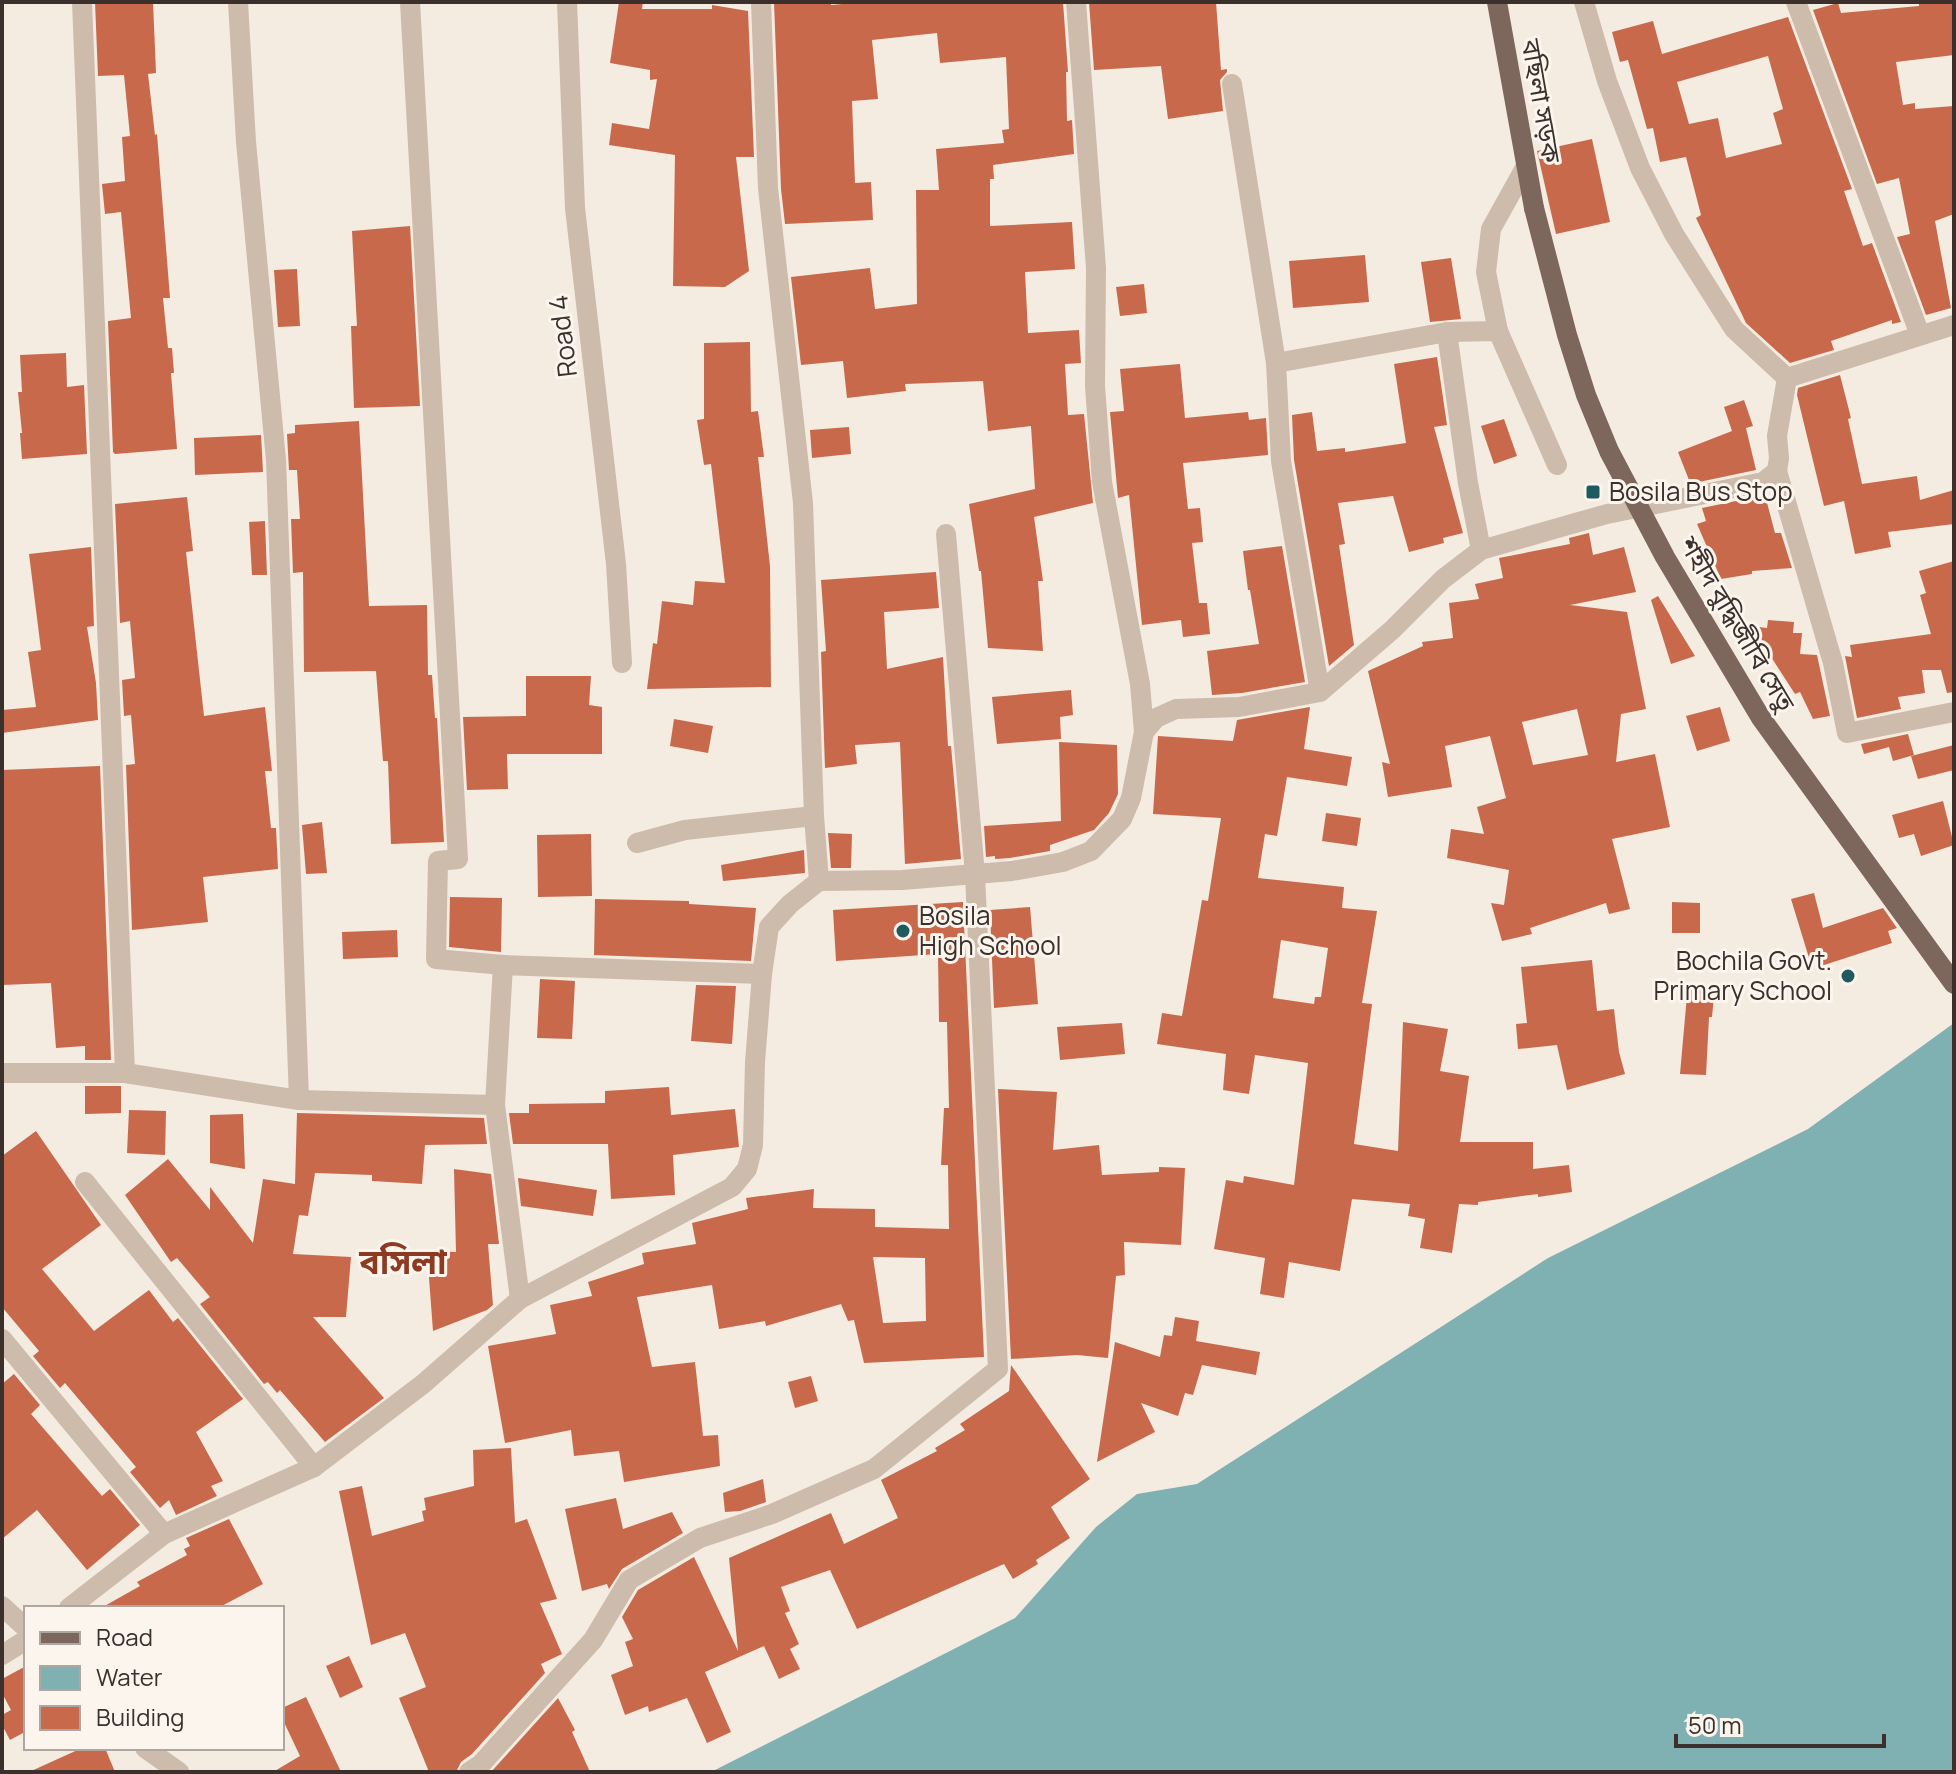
<svg xmlns="http://www.w3.org/2000/svg" width="1956" height="1774" font-family="Manrope,'Noto Sans Bengali',sans-serif">
	<style>
		.water { fill: #7fb0b2 }
		.building { fill: #c8694b; fill-rule: evenodd }
		.lines { fill: none; stroke-linecap: round; stroke-linejoin: round }
		.minor { stroke: #cdbbac; stroke-width: 20 }
		.major { stroke: #7d675c; stroke-width: 20 }
		.major-bridge { stroke: #7d675c; stroke-width: 20 }
		.poi-dot { fill: #1f5a5e; stroke: #fbf5ee; stroke-width: 3 }
		.labels { text-anchor: middle; stroke-width: 6; stroke-linejoin: round; paint-order: stroke }
		.street-label { font-size: 26px; fill: #3b302b; stroke: #fbf5ee }
		.poi-label { font-size: 26px; fill: #3b302b; stroke: #fbf5ee; text-anchor: start }
		.district-label { font-size: 34px; font-weight: bold; fill: #8c3b22; stroke: #fbf5ee }
	</style>
	<rect width="100%" height="100%" fill="#f4ebe1"/>
	<polygon class="water" points="1954,1023 1954,1772 711,1772 1015,1618 1096,1527 1137,1494 1197,1484 1548,1258 1808,1129"/>
	<g class="building">
		<polygon points="95,2 153,2 156,73 148,74 155,135 157,134 170,298 163,298 168,348 172,348 174,373 171,373 177,449 115,454 113,452 108,321 131,318 121,212 105,214 102,184 125,181 122,137 130,136 124,75 98,76"/>
		<polygon points="619,2 643,2 642,9 712,9 712,5 748,11 754,157 736,157 749,271 725,287 673,286 675,155 609,145 612,123 649,129 657,79 650,80 650,70 610,63"/>
		<polygon points="774,2 831,2 831,5 865,2 1063,2 1068,72 1066,72 1067,121 1072,120 1074,154 993,165 994,179 990,179 990,226 1072,222 1075,269 1025,272 1028,333 1079,330 1081,363 1065,364 1068,415 1084,414 1093,503 1034,517 1043,581 1038,581 1043,651 988,648 981,571 979,571 969,504 1035,489 1031,426 988,431 983,381 905,384 906,391 847,398 843,361 801,365 791,277 870,268 875,309 917,304 916,190 939,190 936,149 1004,143 1002,130 1009,129 1006,57 940,63 937,33 872,40 878,99 852,101 855,183 871,182 873,220 785,224 781,189"/>
		<polygon points="1089,2 1216,2 1221,70 1227,69 1227,72 1220,80 1223,111 1168,119 1161,66 1094,70"/>
		<polygon points="1919,2 1954,2 1954,55 1896,62 1903,105 1915,103 1915,109 1954,106 1954,214 1935,221 1951,308 1926,315 1897,237 1910,234 1899,178 1877,184 1813,10 1838,3 1841,13 1919,6"/>
		<path d="M 1788,17 L 1852,189 L 1844,191 L 1863,246 L 1872,243 L 1901,322 L 1892,324 L 1892,320 L 1831,341 L 1834,350 L 1790,363 L 1746,323 L 1696,218 L 1701,215 L 1686,157 L 1660,162 L 1653,128 L 1647,129 L 1628,60 L 1620,62 L 1612,32 L 1653,21 L 1662,54 ZM 1768,56 L 1783,109 L 1773,113 L 1782,144 L 1726,158 L 1718,118 L 1689,124 L 1677,82 Z"/>
		<polygon points="1592,139 1610,222 1556,234 1537,151"/>
		<polygon points="410,226 420,406 354,408 351,326 357,326 352,231"/>
		<polygon points="1365,255 1369,302 1293,308 1289,261"/>
		<polygon points="1451,258 1461,319 1430,322 1421,262"/>
		<polygon points="297,269 300,326 278,327 274,270"/>
		<polygon points="1144,284 1147,313 1120,316 1116,287"/>
		<polygon points="750,342 751,412 758,411 764,457 758,457 770,566 771,687 647,689 653,643 657,644 662,601 693,605 695,581 725,583 711,464 704,465 697,420 704,419 704,343"/>
		<polygon points="66,353 67,387 84,385 87,454 22,459 20,433 22,433 18,392 22,392 20,355"/>
		<polygon points="1437,357 1447,425 1434,427 1463,533 1443,538 1444,543 1409,552 1393,496 1338,503 1345,544 1339,545 1354,645 1329,666 1294,460 1292,415 1312,412 1317,451 1345,448 1345,452 1406,443 1394,364"/>
		<polygon points="1180,364 1185,418 1248,412 1249,420 1266,418 1268,455 1183,463 1188,509 1200,508 1203,542 1192,543 1199,603 1207,603 1210,634 1183,637 1181,620 1142,625 1129,495 1118,498 1110,412 1124,411 1120,369"/>
		<polygon points="1840,375 1851,418 1848,419 1862,484 1917,476 1920,500 1954,490 1954,524 1888,532 1891,547 1855,554 1844,501 1824,506 1797,395 1798,388"/>
		<polygon points="1744,400 1753,426 1746,428 1756,470 1694,483 1692,479 1689,480 1678,452 1732,431 1724,407"/>
		<polygon points="1504,419 1517,456 1494,464 1481,426"/>
		<polygon points="359,421 369,606 427,605 428,675 432,675 435,718 437,718 444,842 391,844 388,761 383,761 376,671 304,672 303,572 293,573 291,519 300,519 297,470 289,470 287,434 295,433 295,425"/>
		<polygon points="849,427 851,454 812,458 810,430"/>
		<polygon points="261,435 263,472 195,475 194,438"/>
		<polygon points="1765,495 1775,533 1781,533 1792,568 1752,571 1752,574 1721,579 1697,524 1706,521 1702,508"/>
		<polygon points="187,497 193,551 186,552 204,716 265,707 272,771 265,771 271,828 276,828 278,869 203,877 208,922 132,930 126,765 135,764 131,715 124,716 122,680 135,678 130,621 120,623 115,504"/>
		<polygon points="265,521 267,575 252,575 249,522"/>
		<path d="M 1589,533 L 1593,555 L 1624,547 L 1636,592 L 1570,605 L 1627,612 L 1646,709 L 1621,714 L 1616,762 L 1655,754 L 1670,827 L 1612,839 L 1630,909 L 1609,914 L 1606,903 L 1530,928 L 1532,934 L 1502,941 L 1491,903 L 1504,905 L 1509,870 L 1447,858 L 1451,829 L 1484,834 L 1477,807 L 1506,798 L 1490,736 L 1445,746 L 1452,787 L 1388,797 L 1382,762 L 1390,764 L 1368,671 L 1423,646 L 1422,642 L 1453,638 L 1449,603 L 1479,599 L 1475,584 L 1503,578 L 1499,558 L 1570,544 L 1569,538 ZM 1577,709 L 1588,755 L 1533,765 L 1522,722 Z"/>
		<polygon points="1282,546 1305,682 1242,693 1212,695 1207,651 1259,644 1250,590 1248,590 1243,551"/>
		<polygon points="91,547 94,626 87,627 96,683 98,720 2,733 2,710 36,707 28,652 41,650 29,554"/>
		<polygon points="1954,561 1954,692 1947,693 1941,670 1922,670 1925,693 1898,697 1901,709 1857,718 1845,656 1852,657 1850,645 1931,634 1920,595 1926,593 1919,571"/>
		<polygon points="936,572 939,608 884,612 887,669 943,657 948,746 951,746 961,859 905,864 900,742 855,745 857,764 825,768 821,652 826,651 821,580"/>
		<polygon points="1658,596 1695,656 1671,664 1651,600"/>
		<polygon points="1768,620 1794,622 1793,633 1802,633 1800,654 1817,655 1830,716 1813,719 1800,692 1795,694 1751,626 1767,628"/>
		<polygon points="526,676 591,676 589,705 602,707 602,754 507,754 508,789 467,790 463,717 526,716"/>
		<polygon points="1071,690 1073,715 1060,717 1061,739 997,744 992,697"/>
		<path d="M 1310,707 L 1304,749 L 1352,757 L 1347,786 L 1287,777 L 1277,836 L 1265,834 L 1258,878 L 1344,887 L 1342,908 L 1377,911 L 1362,1003 L 1372,1004 L 1354,1144 L 1398,1151 L 1403,1022 L 1448,1029 L 1440,1071 L 1469,1076 L 1460,1142 L 1533,1142 L 1533,1169 L 1569,1165 L 1572,1192 L 1538,1197 L 1538,1194 L 1478,1202 L 1478,1205 L 1459,1204 L 1452,1253 L 1420,1248 L 1425,1219 L 1408,1216 L 1410,1204 L 1352,1199 L 1340,1271 L 1289,1262 L 1284,1298 L 1260,1294 L 1265,1258 L 1214,1249 L 1226,1180 L 1243,1183 L 1244,1176 L 1294,1185 L 1308,1063 L 1255,1055 L 1249,1094 L 1223,1090 L 1226,1054 L 1157,1044 L 1162,1013 L 1182,1016 L 1202,900 L 1208,901 L 1221,818 L 1153,814 L 1158,736 L 1233,741 L 1237,720 ZM 1281,940 L 1328,948 L 1321,997 L 1315,997 L 1314,1004 L 1273,998 Z"/>
		<polygon points="1720,707 1730,741 1697,751 1686,716"/>
		<polygon points="674,719 713,726 708,753 670,746"/>
		<polygon points="1908,734 1914,755 1893,761 1889,747 1864,754 1861,744"/>
		<polygon points="1059,742 1117,745 1118,794 1109,813 1094,830 1050,845 1050,851 1010,858 995,859 995,856 986,857 984,826 1061,821"/>
		<polygon points="1954,745 1954,770 1918,779 1911,756"/>
		<polygon points="100,766 111,1060 85,1060 85,1046 56,1048 51,983 2,985 2,770"/>
		<polygon points="1943,801 1954,845 1921,856 1914,834 1899,838 1892,815"/>
		<polygon points="1326,813 1361,818 1357,846 1322,841"/>
		<polygon points="322,822 327,873 306,874 302,825"/>
		<polygon points="828,833 852,834 851,868 831,868"/>
		<polygon points="591,834 592,896 538,897 537,835"/>
		<polygon points="804,850 805,873 723,881 721,865"/>
		<polygon points="1814,893 1823,928 1883,908 1897,928 1888,931 1892,943 1821,966 1817,955 1809,958 1791,899"/>
		<polygon points="450,897 502,898 501,952 449,947"/>
		<polygon points="595,899 689,901 689,904 756,908 751,961 594,955"/>
		<path d="M 963,902 L 984,1357 L 864,1363 L 854,1320 L 848,1321 L 841,1304 L 766,1326 L 765,1321 L 719,1329 L 712,1285 L 637,1297 L 652,1367 L 695,1362 L 703,1436 L 718,1435 L 720,1466 L 624,1482 L 619,1451 L 574,1456 L 571,1430 L 505,1443 L 488,1346 L 556,1334 L 550,1305 L 592,1296 L 588,1282 L 644,1264 L 642,1253 L 696,1244 L 692,1223 L 748,1209 L 746,1198 L 814,1189 L 813,1208 L 875,1209 L 875,1227 L 949,1229 L 948,1165 L 941,1165 L 944,1108 L 949,1108 L 947,1022 L 939,1022 L 938,954 L 836,961 L 833,910 ZM 873,1257 L 925,1258 L 926,1321 L 883,1323 Z"/>
		<polygon points="1672,902 1700,903 1700,933 1672,933"/>
		<polygon points="1030,907 1038,1004 994,1008 990,910"/>
		<polygon points="397,930 398,957 343,959 342,932"/>
		<polygon points="1592,960 1597,1011 1614,1009 1619,1052 1625,1074 1567,1090 1557,1045 1518,1049 1516,1024 1527,1023 1521,967"/>
		<polygon points="540,979 575,981 572,1039 537,1038"/>
		<polygon points="1688,984 1715,986 1712,1017 1709,1017 1706,1075 1680,1074"/>
		<polygon points="696,985 736,986 732,1044 691,1041"/>
		<polygon points="1122,1023 1125,1054 1060,1060 1057,1027"/>
		<polygon points="85,1086 121,1086 121,1113 85,1114"/>
		<polygon points="669,1087 671,1115 735,1109 739,1147 673,1155 675,1195 611,1199 608,1144 513,1144 509,1113 529,1113 529,1104 605,1103 605,1091"/>
		<polygon points="998,1089 1057,1092 1053,1150 1099,1145 1102,1175 1159,1172 1159,1167 1185,1168 1181,1245 1124,1242 1125,1275 1116,1276 1108,1358 1077,1355 1011,1359"/>
		<polygon points="129,1110 166,1111 165,1155 127,1153"/>
		<polygon points="297,1113 484,1118 487,1144 425,1145 422,1184 372,1181 372,1175 315,1173 308,1216 299,1215 293,1254 351,1257 346,1317 313,1317 384,1398 325,1442 280,1390 277,1393 268,1382 264,1384 200,1304 210,1297 177,1258 171,1262 125,1195 168,1159 210,1210 210,1187 253,1243 263,1179 295,1184"/>
		<polygon points="243,1114 245,1169 210,1163 210,1115"/>
		<polygon points="36,1131 101,1225 42,1269 94,1331 149,1290 173,1322 178,1318 243,1399 196,1432 223,1481 211,1486 217,1496 176,1515 169,1500 160,1508 130,1472 136,1467 65,1383 60,1388 33,1356 39,1351 2,1307 2,1156"/>
		<polygon points="454,1169 491,1174 499,1244 488,1244 493,1305 487,1310 433,1331 427,1251 456,1252"/>
		<polygon points="518,1178 597,1190 593,1216 521,1206"/>
		<polygon points="1175,1317 1199,1321 1196,1341 1260,1352 1256,1375 1202,1365 1193,1395 1185,1393 1178,1416 1141,1403 1155,1432 1097,1462 1115,1342 1160,1357 1164,1335 1172,1336"/>
		<polygon points="1011,1365 1090,1479 1051,1507 1070,1538 1036,1560 1038,1564 1013,1579 1004,1564 857,1629 830,1570 781,1587 790,1611 785,1613 799,1644 790,1649 800,1669 779,1679 764,1646 705,1672 731,1732 707,1743 687,1698 649,1712 648,1706 625,1715 611,1675 633,1666 625,1642 633,1639 622,1617 638,1590 694,1557 738,1651 729,1558 831,1513 844,1544 898,1518 881,1480 937,1451 935,1448 965,1430 960,1424 1009,1391"/>
		<polygon points="14,1374 40,1405 31,1414 102,1496 110,1489 140,1525 87,1570 37,1510 2,1539 2,1384"/>
		<polygon points="811,1376 818,1401 795,1408 788,1382"/>
		<polygon points="511,1448 515,1523 527,1519 557,1599 540,1603 562,1654 541,1664 545,1673 472,1754 461,1762 456,1772 429,1772 399,1698 426,1687 405,1633 371,1645 339,1491 362,1486 372,1536 424,1521 422,1511 426,1510 424,1498 474,1486 473,1450"/>
		<polygon points="763,1479 766,1502 740,1511 725,1512 723,1493"/>
		<polygon points="616,1498 623,1529 672,1512 683,1533 622,1569 609,1589 607,1584 582,1591 565,1509"/>
		<polygon points="229,1519 263,1584 218,1608 101,1608 140,1586 137,1582 187,1555 184,1549 190,1546 186,1538"/>
		<polygon points="349,1656 363,1687 340,1698 326,1666"/>
		<polygon points="26,1666 26,1739 23,1733 10,1740 2,1725 2,1715 11,1710 2,1693 2,1679"/>
		<polygon points="306,1697 341,1772 273,1772 300,1756 282,1718 282,1708"/>
		<polygon points="558,1698 575,1730 572,1732 590,1772 491,1772"/>
		<polygon points="82,1748 105,1748 115,1772 29,1772"/>
	</g>
	<g class="lines">
		<g class="minor">
			<polyline points="82,2 125,1073"/>
			<polyline points="238,2 246,142 276,460 299,1100"/>
			<polyline points="410,2 458,859 438,861 436,959 503,965"/>
			<polyline points="567,2 575,208 616,564 622,663"/>
			<polyline points="761,2 768,188 803,503 814,816 819,881"/>
			<polyline points="1076,2 1096,268 1095,386 1102,482 1140,684 1144,732"/>
			<polyline points="1796,2 1920,335"/>
			<polyline points="1232,84 1276,363 1281,461 1320,692"/>
			<polyline points="1498,331 1486,272 1491,229 1526,166"/>
			<polyline points="1447,332 1468,483 1481,550"/>
			<polyline points="1276,363 1447,332 1498,331 1557,465"/>
			<polyline points="1787,378 1954,325"/>
			<polyline points="1777,471 1833,663 1847,733 1954,712"/>
			<polyline points="637,843 685,830 814,816"/>
			<polyline points="2,1073 125,1073 299,1100 495,1105"/>
			<polyline points="85,1182 314,1467"/>
			<polyline points="520,1299 495,1105 503,965 762,974"/>
			<polyline points="2,1339 164,1534"/>
			<polyline points="2,1606 26,1628"/>
			<polyline points="69,1608 164,1534 314,1467 423,1384 520,1299 732,1187 747,1169 753,1145 755,1062 762,974 769,927 790,904 819,881 902,880 1012,871 1063,862 1091,851 1122,819 1131,798 1144,732 1156,718 1176,709 1239,707 1320,692 1392,630 1443,579 1481,550 1607,514 1763,482 1777,471 1779,458 1777,436 1787,378 1734,329 1674,234 1640,168 1607,81 1584,2"/>
			<polyline points="2,1655 26,1640"/>
			<polyline points="145,1748 179,1772"/>
			<polyline points="469,1772 481,1764 593,1640 629,1580 700,1538 772,1514 874,1469 998,1369 975,875 946,534"/>
		</g>
		<polyline class="major" points="1497,2 1534,208"/>
		<polyline class="major-bridge" points="1534,208 1567,335 1586,395 1609,451 1665,557 1761,718 1954,984"/>
	</g>
	<g class="poi-dot">
		<rect x="1585" y="484" width="16" height="16" rx="4"/>
		<circle cx="903" cy="931" r="8"/>
		<circle cx="1848" cy="976" r="8"/>
	</g>
	<g class="labels">
		<g class="street-label">
			<text transform="translate(1541 101) rotate(80)" y="9">বছিলা সড়ক</text>
			<text transform="translate(563 336) rotate(-97)" y="9">Road 4</text>
			<text transform="translate(1737 624) rotate(59)" y="9">শহীদ বুদ্ধিজীবি সেতু</text>
		</g>
		<g class="poi-label">
			<text x="1609" y="501">Bosila Bus Stop</text>
			<text x="919" y="925">Bosila<tspan x="919" dy="30">High School</tspan></text>
			<text x="1832" y="970" text-anchor="end">Bochila Govt.<tspan x="1832" dy="30">Primary School</tspan></text>
		</g>
		<g class="district-label">
			<text x="403" y="1274">বসিলা</text>
		</g>
	</g>
	<rect width="1956" height="1774" fill="none" stroke="#3b302b" stroke-width="8"/>
	<rect x="24" y="1606" width="260" height="144" fill="#fbf5ee" stroke="#aea6a0" stroke-width="2"/>
	<rect x="40" y="1632" width="40" height="12" fill="#7d675c" stroke="#aea6a0" stroke-width="2"/>
	<text x="96" y="1646" font-size="24" fill="#3b302b">Road</text>
	<rect x="40" y="1666" width="40" height="24" fill="#7fb0b2" stroke="#aea6a0" stroke-width="2"/>
	<text x="96" y="1686" font-size="24" fill="#3b302b">Water</text>
	<rect x="40" y="1706" width="40" height="24" fill="#c8694b" stroke="#aea6a0" stroke-width="2"/>
	<text x="96" y="1726" font-size="24" fill="#3b302b">Building</text>
	<path d="M1676 1734v12h208v-12" fill="none" stroke="#3b302b" stroke-width="4"/>
	<text x="1688" y="1734" font-size="24" fill="#3b302b" stroke="#fbf5ee" stroke-width="6" paint-order="stroke">50 m</text>
</svg>
